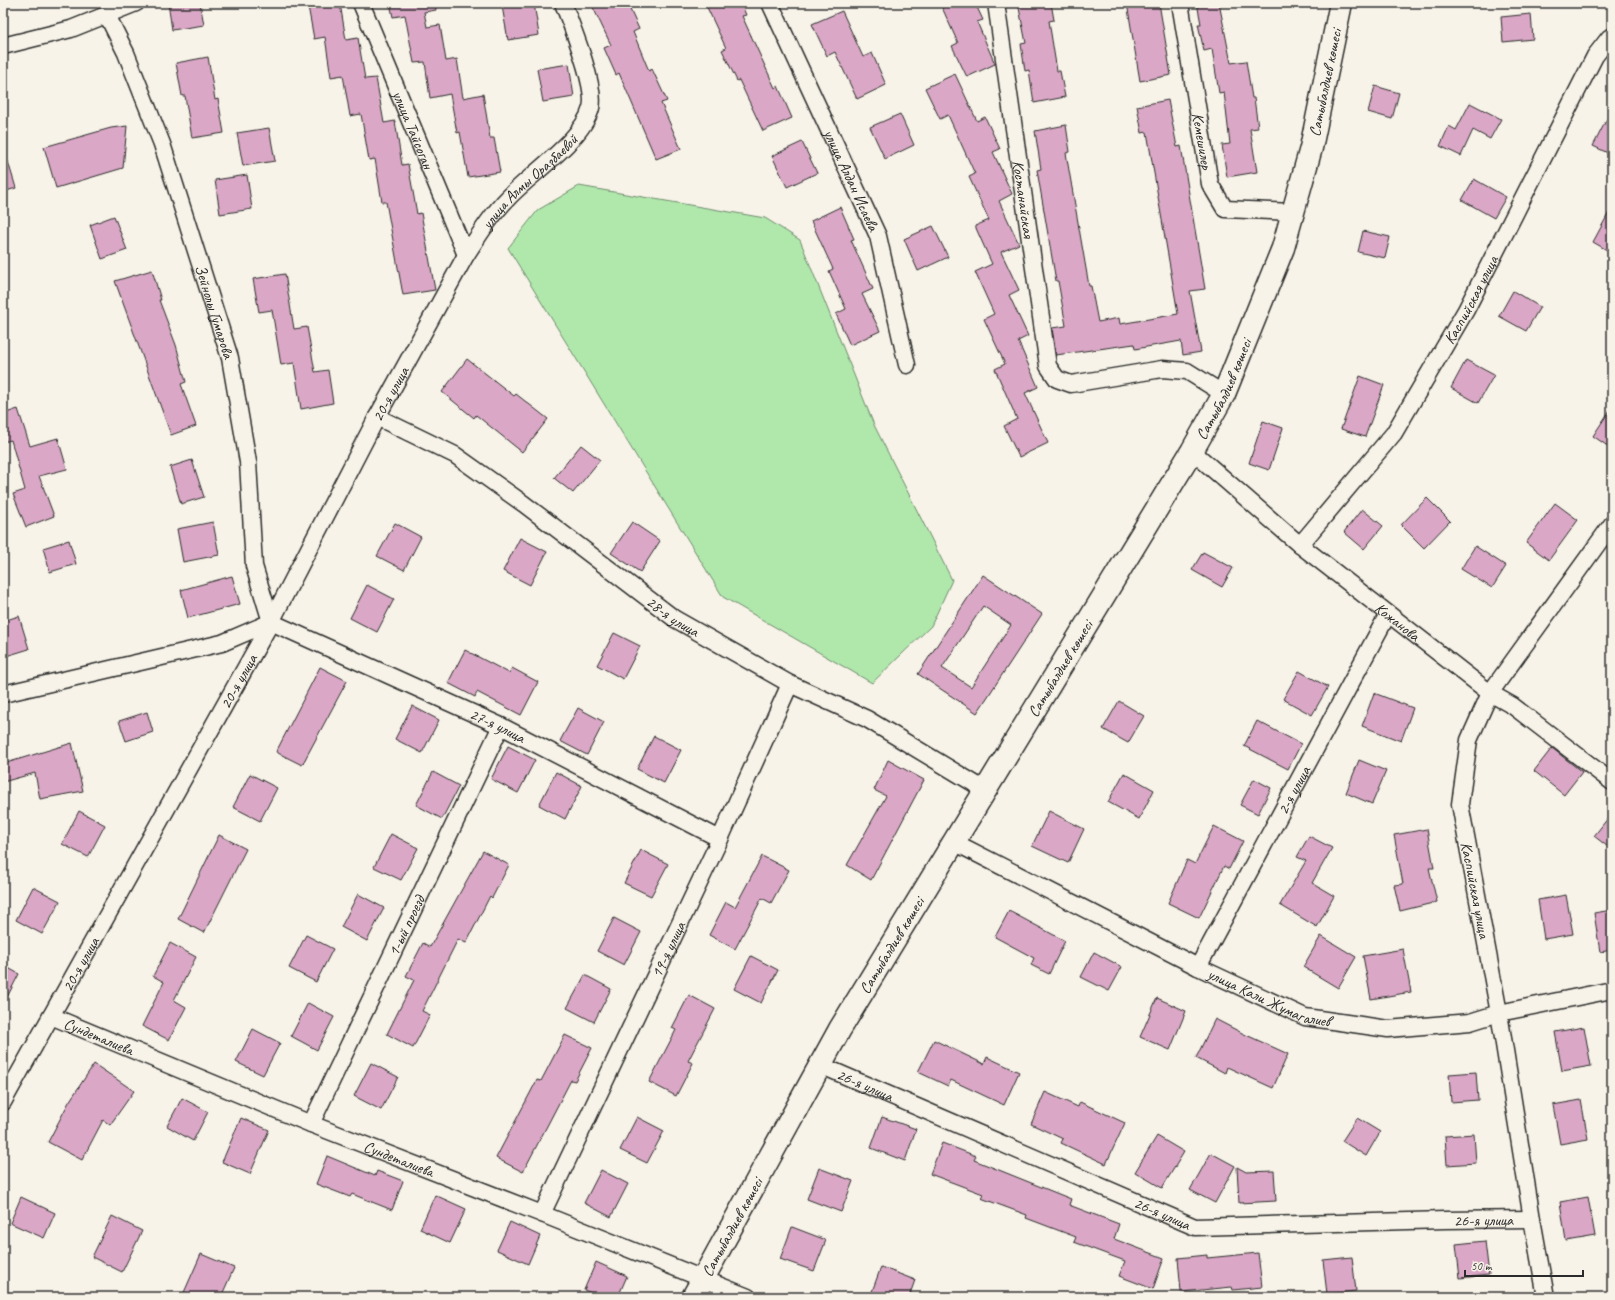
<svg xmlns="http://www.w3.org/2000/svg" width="1615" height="1300" font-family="Caveat,sans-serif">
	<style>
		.green { fill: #b0e8ac; stroke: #6e8a6c }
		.building { fill: #daa8c6; stroke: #2b2b2b; fill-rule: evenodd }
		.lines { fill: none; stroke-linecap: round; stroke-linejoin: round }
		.minor-casing { stroke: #2b2b2b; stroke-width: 19 }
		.primary-casing { stroke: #2b2b2b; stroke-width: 25 }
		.minor { stroke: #f7f3e8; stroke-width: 16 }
		.primary { stroke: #f7f3e8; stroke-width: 22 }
		.labels { text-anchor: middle; stroke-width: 3; stroke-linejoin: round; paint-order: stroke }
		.street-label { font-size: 16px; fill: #2b2b2b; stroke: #f7f3e8 }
	</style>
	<rect width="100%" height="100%" fill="#f7f3e8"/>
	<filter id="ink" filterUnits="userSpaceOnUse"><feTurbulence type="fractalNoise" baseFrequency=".025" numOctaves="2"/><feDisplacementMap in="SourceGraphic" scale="8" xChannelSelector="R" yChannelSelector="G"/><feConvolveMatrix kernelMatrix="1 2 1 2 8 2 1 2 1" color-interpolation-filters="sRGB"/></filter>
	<g filter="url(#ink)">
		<polygon class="green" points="579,186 765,218 800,240 874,425 952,580 931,626 872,683 723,597 508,248 538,210"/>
		<g class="building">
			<polygon points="168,3 200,3 204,25 172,30"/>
			<polygon points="324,3 340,3 346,40 358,38 365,79 376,78 384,123 395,121 402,165 408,164 417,214 421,213 435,290 403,295 386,202 382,202 375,159 369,160 361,114 350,116 343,75 331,77 325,37 314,39 308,6"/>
			<polygon points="390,3 435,3 436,10 424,12 427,27 440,25 446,61 457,59 463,98 483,94 490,138 494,138 500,172 468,177 460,132 457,133 450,94 430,98 425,62 414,63 405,15 393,17"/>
			<polygon points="523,3 534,3 539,35 508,40 502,6"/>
			<polygon points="591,3 627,3 639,29 633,32 649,71 652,69 667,101 661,103 681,149 656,159 619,73 616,75 604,48 611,45"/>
			<polygon points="705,3 741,3 746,15 742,16 775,88 778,86 792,118 763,131 739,80 737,81 722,50 726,48"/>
			<polygon points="940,3 975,3 983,20 977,22 995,64 967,77 952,46 958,43"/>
			<polygon points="1018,3 1051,3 1054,20 1049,21 1057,71 1060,71 1065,97 1034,103 1029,70 1025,71 1021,44 1026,43"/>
			<polygon points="1127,3 1159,3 1171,75 1140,81"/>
			<polygon points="1197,3 1219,3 1231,63 1246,61 1252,98 1254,98 1258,128 1250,129 1257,172 1227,177 1222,145 1230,144 1224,92 1219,93 1212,49 1204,51 1198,24 1201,24"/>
			<polygon points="842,11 863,57 872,53 886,85 857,99 835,52 827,56 812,24"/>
			<polygon points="1531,14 1533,39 1503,42 1501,17"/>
			<polygon points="208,57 215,100 218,99 224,133 192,138 185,96 182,96 176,63"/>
			<polygon points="569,64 574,97 543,102 537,69"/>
			<polygon points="955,74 977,121 985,117 1000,149 993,152 1012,194 999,201 1019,244 1001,252 1019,290 1009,295 1028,336 1018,341 1038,387 1025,393 1048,443 1019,457 1004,426 1017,419 995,369 1005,364 984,319 994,314 975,272 992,264 975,226 989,220 969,177 975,174 948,115 940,119 925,88"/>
			<polygon points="1375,86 1399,93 1392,119 1368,112"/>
			<polygon points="1168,100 1177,147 1181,146 1205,289 1190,291 1201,352 1183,355 1181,341 1135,349 1134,344 1056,355 1052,328 1066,326 1058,281 1056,281 1037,170 1041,169 1035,131 1066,125 1070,152 1066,153 1089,286 1091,286 1098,322 1119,318 1120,324 1178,314 1147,132 1142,133 1137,106"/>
			<polygon points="1470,103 1501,119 1490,139 1473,130 1461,156 1440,146 1449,126 1456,130"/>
			<polygon points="1612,109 1612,155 1593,146"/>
			<polygon points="900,114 914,145 885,159 870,127"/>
			<polygon points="127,126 123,168 56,188 44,147 111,128"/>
			<polygon points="269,128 275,161 243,166 237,133"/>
			<polygon points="802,142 817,173 787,187 772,156"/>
			<polygon points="3,155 6,155 16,188 3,192"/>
			<polygon points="247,175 252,209 220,214 215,180"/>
			<polygon points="1474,179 1506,197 1494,218 1462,200"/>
			<polygon points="840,207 854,239 851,240 873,289 862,294 880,331 850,345 836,314 846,309 829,271 833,269 811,221"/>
			<polygon points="1612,207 1612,253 1593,242"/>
			<polygon points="114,216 127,250 102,259 90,225"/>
			<polygon points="933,226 948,257 918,271 904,239"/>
			<polygon points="1363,231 1390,237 1385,258 1358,252"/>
			<polygon points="152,270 161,300 159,300 176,345 186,382 181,384 196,426 171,435 115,281"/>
			<polygon points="285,274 294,329 307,327 315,372 328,370 333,403 301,409 294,363 281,365 272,310 259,312 253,279"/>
			<polygon points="1513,291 1540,307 1526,331 1499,316"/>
			<polygon points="467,359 514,396 516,394 548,419 522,452 476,415 474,418 442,392"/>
			<polygon points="1466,360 1494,375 1478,403 1451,388"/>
			<polygon points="1360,376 1384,385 1365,437 1341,429"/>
			<polygon points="1612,407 1612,449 1593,436"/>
			<polygon points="18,409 30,446 58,438 67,469 39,476 54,516 26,527 13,494 25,490 11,440 3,442 3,414"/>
			<polygon points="1263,421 1283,428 1269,470 1249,463"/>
			<polygon points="581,445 600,460 573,493 554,478"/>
			<polygon points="192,460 204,497 181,504 170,467"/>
			<polygon points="1427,498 1450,521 1424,548 1401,525"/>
			<polygon points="1555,503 1578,520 1549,560 1526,543"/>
			<polygon points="1362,509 1383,526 1364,549 1344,532"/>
			<polygon points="213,522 219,555 183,562 177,529"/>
			<polygon points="632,522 660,541 640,572 611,553"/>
			<polygon points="395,523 421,537 404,570 377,556"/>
			<polygon points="520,538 547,552 530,585 503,571"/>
			<polygon points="69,540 76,564 50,572 43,548"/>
			<polygon points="1475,546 1506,566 1492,588 1461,569"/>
			<polygon points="1203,552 1233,568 1222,587 1192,570"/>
			<path d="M 983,575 L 1042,614 L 977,713 L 918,674 ZM 983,606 L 1011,625 L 971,687 L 942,668 Z"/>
			<polygon points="232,576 240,604 188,618 181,590"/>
			<polygon points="367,585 394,599 377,632 350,618"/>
			<polygon points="19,616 29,649 3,657 3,621"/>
			<polygon points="614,633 640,646 623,679 597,665"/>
			<polygon points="465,650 509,673 512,668 538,682 521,715 477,692 475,697 448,683"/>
			<polygon points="320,667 347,681 302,765 276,752"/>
			<polygon points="1299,671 1328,687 1312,715 1283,699"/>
			<polygon points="1374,693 1413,708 1401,741 1362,726"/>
			<polygon points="1119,701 1144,716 1128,743 1103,729"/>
			<polygon points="412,706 439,720 422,753 395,739"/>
			<polygon points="578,708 604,722 587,755 560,741"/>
			<polygon points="147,712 153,732 126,741 119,721"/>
			<polygon points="1257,721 1301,744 1288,769 1244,746"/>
			<polygon points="654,736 681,750 664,783 637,769"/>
			<polygon points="72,743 83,791 40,799 35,773 3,782 3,764"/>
			<polygon points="508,746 535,760 518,793 491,779"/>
			<polygon points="1552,748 1582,772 1564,795 1534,771"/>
			<polygon points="888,760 924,780 871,880 847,865 886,796 874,790"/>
			<polygon points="1359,760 1386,771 1372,804 1346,793"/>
			<polygon points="433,772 459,786 442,819 416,805"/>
			<polygon points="556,772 582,786 565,819 539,805"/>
			<polygon points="1124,773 1154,790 1139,819 1108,802"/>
			<polygon points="250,774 277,788 260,821 233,807"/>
			<polygon points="1254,779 1271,788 1258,814 1240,805"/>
			<polygon points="79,811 105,825 88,857 62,844"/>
			<polygon points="1049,811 1084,829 1068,863 1032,846"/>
			<polygon points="1612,813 1612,850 1594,836"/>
			<polygon points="1214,826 1243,841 1229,869 1224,866 1199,918 1168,903 1187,860 1195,864"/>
			<polygon points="1427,829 1434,868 1429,868 1437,902 1400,911 1394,885 1403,884 1394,835"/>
			<polygon points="391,834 418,848 401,880 374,867"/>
			<polygon points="219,835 246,849 204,933 178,919"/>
			<polygon points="1309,836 1332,848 1312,883 1334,896 1317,927 1280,905 1306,861 1297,857"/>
			<polygon points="641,850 668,864 651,896 624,883"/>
			<polygon points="483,851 509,865 492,898 490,896 466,943 458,939 422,1011 430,1015 413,1048 387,1034 414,980 406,976 423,943 430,947"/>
			<polygon points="762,856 789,870 771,903 762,898 735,949 709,935 726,902 735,907"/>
			<polygon points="33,887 60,901 42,934 16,920"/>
			<polygon points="358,894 384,908 367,941 341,927"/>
			<polygon points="1566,895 1573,934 1544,939 1538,900"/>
			<polygon points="1612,910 1612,950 1600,952 1594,913"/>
			<polygon points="1009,911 1065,941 1049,974 1031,965 1034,958 995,937"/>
			<polygon points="614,918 641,932 624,965 597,951"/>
			<polygon points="306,935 333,949 316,982 289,968"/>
			<polygon points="1321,936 1356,957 1338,988 1303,967"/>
			<polygon points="170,943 196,957 174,1000 186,1007 169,1040 142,1026 164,982 153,976"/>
			<polygon points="1403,949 1411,992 1371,999 1363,956"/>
			<polygon points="1094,952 1122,967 1109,991 1081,977"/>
			<polygon points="751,956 778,970 761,1003 734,989"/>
			<polygon points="3,965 19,974 3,1005"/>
			<polygon points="585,975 611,989 594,1022 567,1008"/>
			<polygon points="689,995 715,1009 688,1061 693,1063 676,1096 649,1082 676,1030 672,1028"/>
			<polygon points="1157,998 1186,1011 1170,1050 1140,1037"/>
			<polygon points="308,1003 334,1017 317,1050 291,1036"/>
			<polygon points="1215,1019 1244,1034 1288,1054 1273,1088 1227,1067 1225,1073 1196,1058"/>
			<polygon points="1584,1027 1591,1066 1562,1071 1555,1032"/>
			<polygon points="253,1029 280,1043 263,1075 236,1062"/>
			<polygon points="565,1035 592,1048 575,1081 571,1080 523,1172 496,1158 537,1080 541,1081"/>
			<polygon points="934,1040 984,1064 987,1057 1019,1072 1004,1105 951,1080 948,1086 918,1072"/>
			<polygon points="371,1063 398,1077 381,1110 354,1096"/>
			<polygon points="94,1064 134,1091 110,1125 103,1120 82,1160 48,1142 69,1102"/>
			<polygon points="1476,1072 1478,1100 1451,1102 1449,1074"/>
			<polygon points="1045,1092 1078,1107 1080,1102 1125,1123 1106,1164 1061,1143 1063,1139 1031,1124"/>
			<polygon points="182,1098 208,1112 193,1141 167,1126"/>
			<polygon points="1581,1100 1588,1139 1560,1144 1553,1105"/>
			<polygon points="637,1117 664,1131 647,1163 620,1150"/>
			<polygon points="882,1117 916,1129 905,1161 871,1148"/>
			<polygon points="241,1118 269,1130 250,1174 222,1162"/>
			<polygon points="1357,1118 1380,1132 1366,1156 1342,1141"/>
			<polygon points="1474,1134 1476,1163 1447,1165 1445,1136"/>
			<polygon points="1157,1136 1184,1152 1162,1188 1135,1172"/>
			<polygon points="942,1143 976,1156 974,1160 1071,1199 1069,1205 1119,1224 1114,1239 1164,1258 1153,1289 1119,1276 1125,1261 1074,1242 1076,1237 1026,1218 1027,1215 981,1198 983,1194 930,1174"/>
			<polygon points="1211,1153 1235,1166 1215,1203 1190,1190"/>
			<polygon points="327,1156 375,1176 377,1171 403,1181 392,1210 352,1194 350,1197 316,1184"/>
			<polygon points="1237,1167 1246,1172 1274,1171 1276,1201 1239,1203"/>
			<polygon points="819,1168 853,1181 841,1212 807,1199"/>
			<polygon points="601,1170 628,1184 611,1217 584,1203"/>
			<polygon points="435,1195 466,1209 450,1243 420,1229"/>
			<polygon points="21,1197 55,1213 44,1238 10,1223"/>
			<polygon points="1588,1197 1595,1236 1566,1241 1560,1202"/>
			<polygon points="112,1216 142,1231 122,1272 92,1257"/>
			<polygon points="510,1222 540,1236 528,1264 497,1250"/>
			<polygon points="792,1227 826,1240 814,1271 780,1259"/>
			<polygon points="1485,1241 1489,1275 1460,1278 1456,1244"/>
			<polygon points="1258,1253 1262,1287 1233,1290 1232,1287 1181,1292 1178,1258 1207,1255 1207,1258"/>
			<polygon points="201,1254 234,1268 221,1297 182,1297"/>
			<polygon points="1352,1257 1356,1291 1327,1294 1323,1260"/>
			<polygon points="596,1262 627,1276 618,1297 601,1297 584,1290"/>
			<polygon points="881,1267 915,1280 909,1297 870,1297"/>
		</g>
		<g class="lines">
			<defs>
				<g id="minor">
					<path id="s1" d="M 361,3 L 466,255"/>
					<path id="s2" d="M 770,3 L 878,236 L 907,365"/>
					<path id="s3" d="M 996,3 L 1048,366 L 1057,379 L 1071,384 L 1162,369 L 1187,371 L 1224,394"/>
					<path id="s4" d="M 1180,3 L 1210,184 L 1225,209 L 1293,212"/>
					<path id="s5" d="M 107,15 L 126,53 L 162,144 L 230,358 L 248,462 L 254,566 L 271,622"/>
					<polyline points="3,46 71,29 136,3"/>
					<path id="s6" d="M 377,417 L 455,455 L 524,504 L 675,619 L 790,684 L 867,719 L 985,790"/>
					<path id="s7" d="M 1192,451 L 1300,545 L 1490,693 L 1513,706 L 1612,782"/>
					<path id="s8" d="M 1300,545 L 1394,433 L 1466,310 L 1595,56 L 1609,38 L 1612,36"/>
					<path id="s9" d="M 271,622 L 501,726 L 720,839"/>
					<polyline points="3,694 222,643 271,622"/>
					<path id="s10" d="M 954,842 L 1198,967 L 1305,1017 L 1388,1029 L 1470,1022 L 1499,1013 L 1612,990"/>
					<path id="s11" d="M 1198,967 L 1388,614"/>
					<path id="s12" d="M 51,1016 L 311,1124 L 542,1214 L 748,1297"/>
					<path id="s13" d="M 820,1065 L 1195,1227 L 1445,1220 L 1532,1219"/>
					<path id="s14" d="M 3,1102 L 271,622 L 377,417 L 466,255 C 479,235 492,214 509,197 C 532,173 583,139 591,108 C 597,87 571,24 563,3"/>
					<path id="s15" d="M 311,1124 L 501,726"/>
					<path id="s16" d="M 542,1214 L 720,839 L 790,684"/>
					<polyline points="1546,1297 1532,1219 1499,1013 1460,804 1469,740 1490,693 1612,524"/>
				</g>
				<g id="primary">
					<path id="s17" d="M 693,1297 L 840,1029 L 1192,451 L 1224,394 L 1283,248 L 1311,148 L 1341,3"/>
				</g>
			</defs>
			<use href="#minor" class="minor-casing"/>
			<use href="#primary" class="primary-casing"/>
			<use href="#minor" class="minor"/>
			<use href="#primary" class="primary"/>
		</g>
	</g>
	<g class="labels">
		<g class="street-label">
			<text dy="6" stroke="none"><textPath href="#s17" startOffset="1376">Сатыбалдиев көшесі</textPath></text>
			<text dy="6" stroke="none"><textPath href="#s1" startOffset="137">улица Тайсоган</textPath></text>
			<text dy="6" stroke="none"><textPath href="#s4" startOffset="140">Кемешилер</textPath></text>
			<text dy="6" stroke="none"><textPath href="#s2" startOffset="195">улица Алдан Исаева</textPath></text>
			<text dy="6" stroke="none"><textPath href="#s14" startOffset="1063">улица Алмы Оразбаевой</textPath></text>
			<text dy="6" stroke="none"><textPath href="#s3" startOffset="198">Костанайская</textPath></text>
			<text dy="6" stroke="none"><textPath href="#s8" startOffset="300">Каспийская улица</textPath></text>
			<text dy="6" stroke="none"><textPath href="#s5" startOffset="316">Зейнолы Гумарова</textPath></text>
			<text dy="6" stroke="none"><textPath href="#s17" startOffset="1052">Сатыбалдиев көшесі</textPath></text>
			<text dy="6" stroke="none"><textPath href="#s14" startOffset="807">20-я улица</textPath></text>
			<text dy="6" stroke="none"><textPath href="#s6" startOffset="358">28-я улица</textPath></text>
			<text dy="6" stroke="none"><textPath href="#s7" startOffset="267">Кожанова</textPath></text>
			<text dy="6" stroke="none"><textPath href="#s17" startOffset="728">Сатыбалдиев көшесі</textPath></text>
			<text dy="6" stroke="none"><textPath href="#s14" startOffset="482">20-я улица</textPath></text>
			<text dy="6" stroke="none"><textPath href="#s9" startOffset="249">27-я улица</textPath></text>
			<text dy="6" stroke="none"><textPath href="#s11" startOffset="201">2-я улица</textPath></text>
			<text transform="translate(1476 890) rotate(79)" y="6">Каспийская улица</text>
			<text dy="6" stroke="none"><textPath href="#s15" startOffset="220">1-ый проезд</textPath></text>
			<text dy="6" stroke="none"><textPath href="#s17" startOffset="404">Сатыбалдиев көшесі</textPath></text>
			<text dy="6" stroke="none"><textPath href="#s16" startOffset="293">19-я улица</textPath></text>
			<text dy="6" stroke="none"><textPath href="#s14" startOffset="158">20-я улица</textPath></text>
			<text dy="6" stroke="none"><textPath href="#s10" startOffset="352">улица Кали Жумагалиев</textPath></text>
			<text dy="6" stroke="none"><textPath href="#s12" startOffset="52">Сундеталиева</textPath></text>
			<text dy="6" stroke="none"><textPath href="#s13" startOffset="49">26-я улица</textPath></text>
			<text dy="6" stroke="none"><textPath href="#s12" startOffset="376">Сундеталиева</textPath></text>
			<text dy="6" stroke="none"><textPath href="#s13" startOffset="373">26-я улица</textPath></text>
			<text dy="6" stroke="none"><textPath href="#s13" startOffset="697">26-я улица</textPath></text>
			<text dy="6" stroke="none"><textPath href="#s17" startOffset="80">Сатыбалдиев көшесі</textPath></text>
		</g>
	</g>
	<rect width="1615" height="1300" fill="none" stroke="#f7f3e8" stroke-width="16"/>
	<rect x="8" y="8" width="1599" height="1284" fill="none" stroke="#2b2b2b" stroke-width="1.5" filter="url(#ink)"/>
	<path d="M1465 1270v6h118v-6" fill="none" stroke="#2b2b2b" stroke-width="2"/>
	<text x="1471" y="1270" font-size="12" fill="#2b2b2b" stroke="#f7f3e8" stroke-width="3" paint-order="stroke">50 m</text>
</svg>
